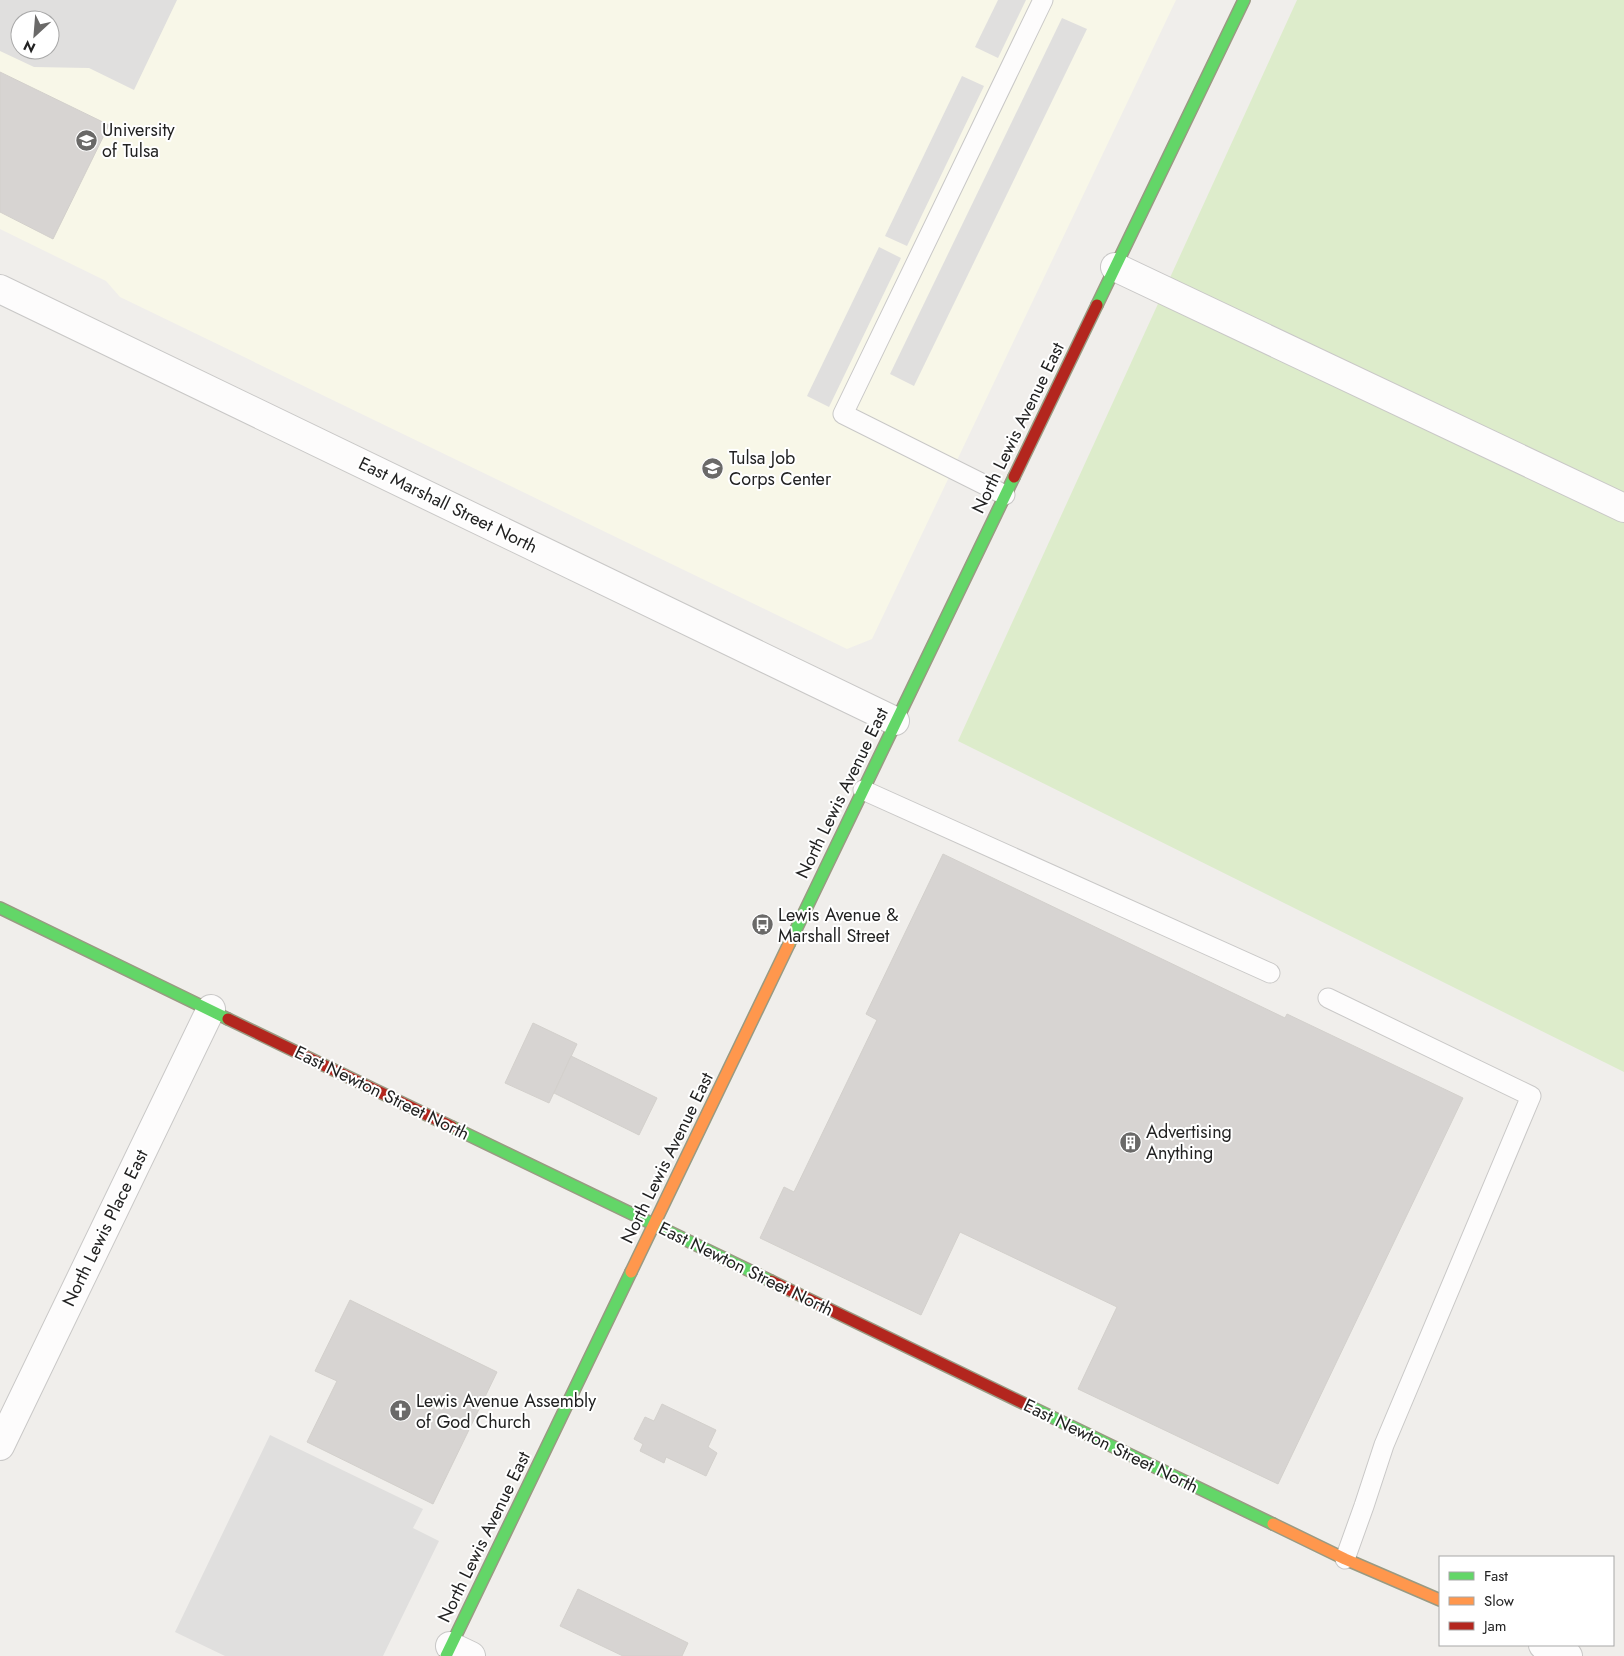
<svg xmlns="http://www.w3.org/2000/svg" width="1624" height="1656" font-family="Jost,sans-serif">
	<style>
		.education { fill: #f8f7e8; fill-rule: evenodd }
		.grass { fill: #ddeccb }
		.parking { fill: #e0dfde; fill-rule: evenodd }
		.building { fill: #d7d4d2; stroke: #d3d0cc }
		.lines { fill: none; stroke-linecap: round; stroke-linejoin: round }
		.lane-casing { stroke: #c9c8c7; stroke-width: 21 }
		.street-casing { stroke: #c9c8c7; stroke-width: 30 }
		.fast-casing { stroke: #999a82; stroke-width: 14 }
		.slow-casing { stroke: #999a82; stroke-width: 14 }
		.jam-casing { stroke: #999a82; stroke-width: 14 }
		.lane { stroke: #fdfcfc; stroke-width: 19 }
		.street { stroke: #fdfcfc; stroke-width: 28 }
		.fast { stroke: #63d668; stroke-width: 11 }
		.slow { stroke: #ff974d; stroke-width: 11 }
		.jam { stroke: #b3261e; stroke-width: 11 }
		.labels { text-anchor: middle; stroke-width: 4; stroke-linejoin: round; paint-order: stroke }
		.poi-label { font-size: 18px; fill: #222; stroke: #fff; text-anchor: start }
		.street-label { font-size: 18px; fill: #222; stroke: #fff }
	</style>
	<rect width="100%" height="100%" fill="#f0eeeb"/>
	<path class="education" d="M 0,0 L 1176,0 L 872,639 L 847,649 L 120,297 L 106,281 L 0,229 ZM 20,20 L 50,20 L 50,50 L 20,50 Z"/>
	<polygon class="grass" points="1297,0 1624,0 1624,1072 958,741"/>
	<g class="parking">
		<path d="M 0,0 L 177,0 L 134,90 L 89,68 L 34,67 L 0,51 ZM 20,20 L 50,20 L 50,50 L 20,50 Z"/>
		<polygon points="998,0 1026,0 998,58 975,47"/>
		<polygon points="1062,18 1087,29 914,386 890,374"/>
		<polygon points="962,76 984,86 907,246 885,236"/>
		<polygon points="879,247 901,258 829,407 807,396"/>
		<polygon points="270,1435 423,1509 413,1528 439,1541 383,1656 225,1656 175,1632"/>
	</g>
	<g class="building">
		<polygon points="0,72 109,125 53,239 0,212"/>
		<polygon points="943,854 1285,1018 1287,1014 1463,1098 1278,1484 1078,1389 1117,1307 960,1232 921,1315 760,1238 784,1187 794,1192 877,1020 866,1014"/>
		<polygon points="533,1023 577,1044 549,1103 505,1083"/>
		<polygon points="571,1056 657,1098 639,1135 554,1093"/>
		<polygon points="350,1300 497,1372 433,1504 307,1442 337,1381 315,1371"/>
		<polygon points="662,1404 716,1430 708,1447 717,1453 706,1476 666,1457 664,1463 640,1451 643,1444 634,1439 645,1417 654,1421"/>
		<polygon points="578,1589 688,1643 682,1656 623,1656 560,1626"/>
	</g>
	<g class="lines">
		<defs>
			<g id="lane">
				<polyline points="1005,495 843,414 1043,0"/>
				<polyline points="863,790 1270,973"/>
				<polyline points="1328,998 1531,1096 1384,1445 1364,1506 1345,1559"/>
			</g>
			<g id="street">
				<polyline points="1115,267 1624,508"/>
				<polyline points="0,289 895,721"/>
				<polyline points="0,1446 211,1009"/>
				<polyline points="1543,1645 1568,1656"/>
				<polyline points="450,1646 471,1656"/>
			</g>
			<g id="fast">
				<polyline points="1097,305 1244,0"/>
				<polyline points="0,908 228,1019"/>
				<polyline points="789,944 1014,477"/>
				<polyline points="452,1127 771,1281"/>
				<polyline points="1029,1406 1273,1524"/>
				<polyline points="446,1656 631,1272"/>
			</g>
			<g id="slow">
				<polyline points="631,1272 789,944"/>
				<polyline points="1273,1524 1345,1559 1440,1600"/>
			</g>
			<g id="jam">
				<polyline points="1014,477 1097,305"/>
				<polyline points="228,1019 452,1127"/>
				<polyline points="771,1281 1029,1406"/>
			</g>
		</defs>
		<use href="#lane" class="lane-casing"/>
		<use href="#street" class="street-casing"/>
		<use href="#fast" class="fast-casing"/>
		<use href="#slow" class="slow-casing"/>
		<use href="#jam" class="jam-casing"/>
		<use href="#lane" class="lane"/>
		<use href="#street" class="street"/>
		<use href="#fast" class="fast"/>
		<use href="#slow" class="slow"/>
		<use href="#jam" class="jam"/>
	</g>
	<defs>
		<symbol id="university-disc" viewBox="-11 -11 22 22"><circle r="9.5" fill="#6a6968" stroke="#fff"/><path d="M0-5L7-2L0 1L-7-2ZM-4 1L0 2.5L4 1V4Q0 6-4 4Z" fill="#fff"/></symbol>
		<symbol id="bus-disc" viewBox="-11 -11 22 22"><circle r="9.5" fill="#6a6968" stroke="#fff"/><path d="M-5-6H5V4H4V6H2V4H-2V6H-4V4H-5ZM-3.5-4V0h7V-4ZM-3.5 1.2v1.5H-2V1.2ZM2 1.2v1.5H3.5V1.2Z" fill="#fff"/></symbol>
		<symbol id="building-disc" viewBox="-11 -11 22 22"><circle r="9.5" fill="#6a6968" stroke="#fff"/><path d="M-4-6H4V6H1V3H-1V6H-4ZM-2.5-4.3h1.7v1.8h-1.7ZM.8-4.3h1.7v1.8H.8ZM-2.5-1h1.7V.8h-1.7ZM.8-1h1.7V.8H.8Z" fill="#fff"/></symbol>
		<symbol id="church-disc" viewBox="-11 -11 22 22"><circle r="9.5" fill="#6a6968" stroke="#fff"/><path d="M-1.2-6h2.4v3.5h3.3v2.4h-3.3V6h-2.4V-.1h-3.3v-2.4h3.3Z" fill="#fff"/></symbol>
	</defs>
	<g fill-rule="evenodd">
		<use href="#university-disc" x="74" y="128" width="25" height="25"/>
		<use href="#university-disc" x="700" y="456" width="25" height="25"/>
		<use href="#bus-disc" x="750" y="912" width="25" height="25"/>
		<use href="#building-disc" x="1118" y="1130" width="25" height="25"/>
		<use href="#church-disc" x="388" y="1398" width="25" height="25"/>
	</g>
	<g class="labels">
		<g class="poi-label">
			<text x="102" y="136">University<tspan x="102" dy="21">of Tulsa</tspan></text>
			<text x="729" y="464">Tulsa Job<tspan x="729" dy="21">Corps Center</tspan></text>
			<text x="778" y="921">Lewis Avenue &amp;<tspan x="778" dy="21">Marshall Street</tspan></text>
			<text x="1146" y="1138">Advertising<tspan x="1146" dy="21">Anything</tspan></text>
			<text x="416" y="1407">Lewis Avenue Assembly<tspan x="416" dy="21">of God Church</tspan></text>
		</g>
		<g class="street-label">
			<text transform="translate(1018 428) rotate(-64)" y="6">North Lewis Avenue East</text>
			<text transform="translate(448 505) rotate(26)" y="6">East Marshall Street North</text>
			<text transform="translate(842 793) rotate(-64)" y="6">North Lewis Avenue East</text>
			<text transform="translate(382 1093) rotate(26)" y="6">East Newton Street North</text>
			<text transform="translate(667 1158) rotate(-64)" y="6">North Lewis Avenue East</text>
			<text transform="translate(105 1228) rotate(-64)" y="6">North Lewis Place East</text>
			<text transform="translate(746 1269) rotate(26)" y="6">East Newton Street North</text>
			<text transform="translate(1111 1446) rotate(26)" y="6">East Newton Street North</text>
			<text transform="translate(484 1537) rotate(-64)" y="6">North Lewis Avenue East</text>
		</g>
	</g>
	<rect x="1439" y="1556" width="175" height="90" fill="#ffffff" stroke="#a7a7a7"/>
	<rect x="1449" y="1572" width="25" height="8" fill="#63d668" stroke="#a7a7a7"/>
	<text x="1484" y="1581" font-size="15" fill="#222222">Fast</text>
	<rect x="1449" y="1597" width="25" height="8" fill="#ff974d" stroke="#a7a7a7"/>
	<text x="1484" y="1606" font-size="15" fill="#222222">Slow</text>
	<rect x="1449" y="1622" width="25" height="8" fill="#b3261e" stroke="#a7a7a7"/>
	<text x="1484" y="1631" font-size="15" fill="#222222">Jam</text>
	<g transform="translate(35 35) rotate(206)"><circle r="24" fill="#ffffff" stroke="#a7a7a7"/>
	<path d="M0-4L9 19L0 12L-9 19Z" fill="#6a6968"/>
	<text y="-8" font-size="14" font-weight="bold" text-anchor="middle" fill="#222222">N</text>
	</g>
</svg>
